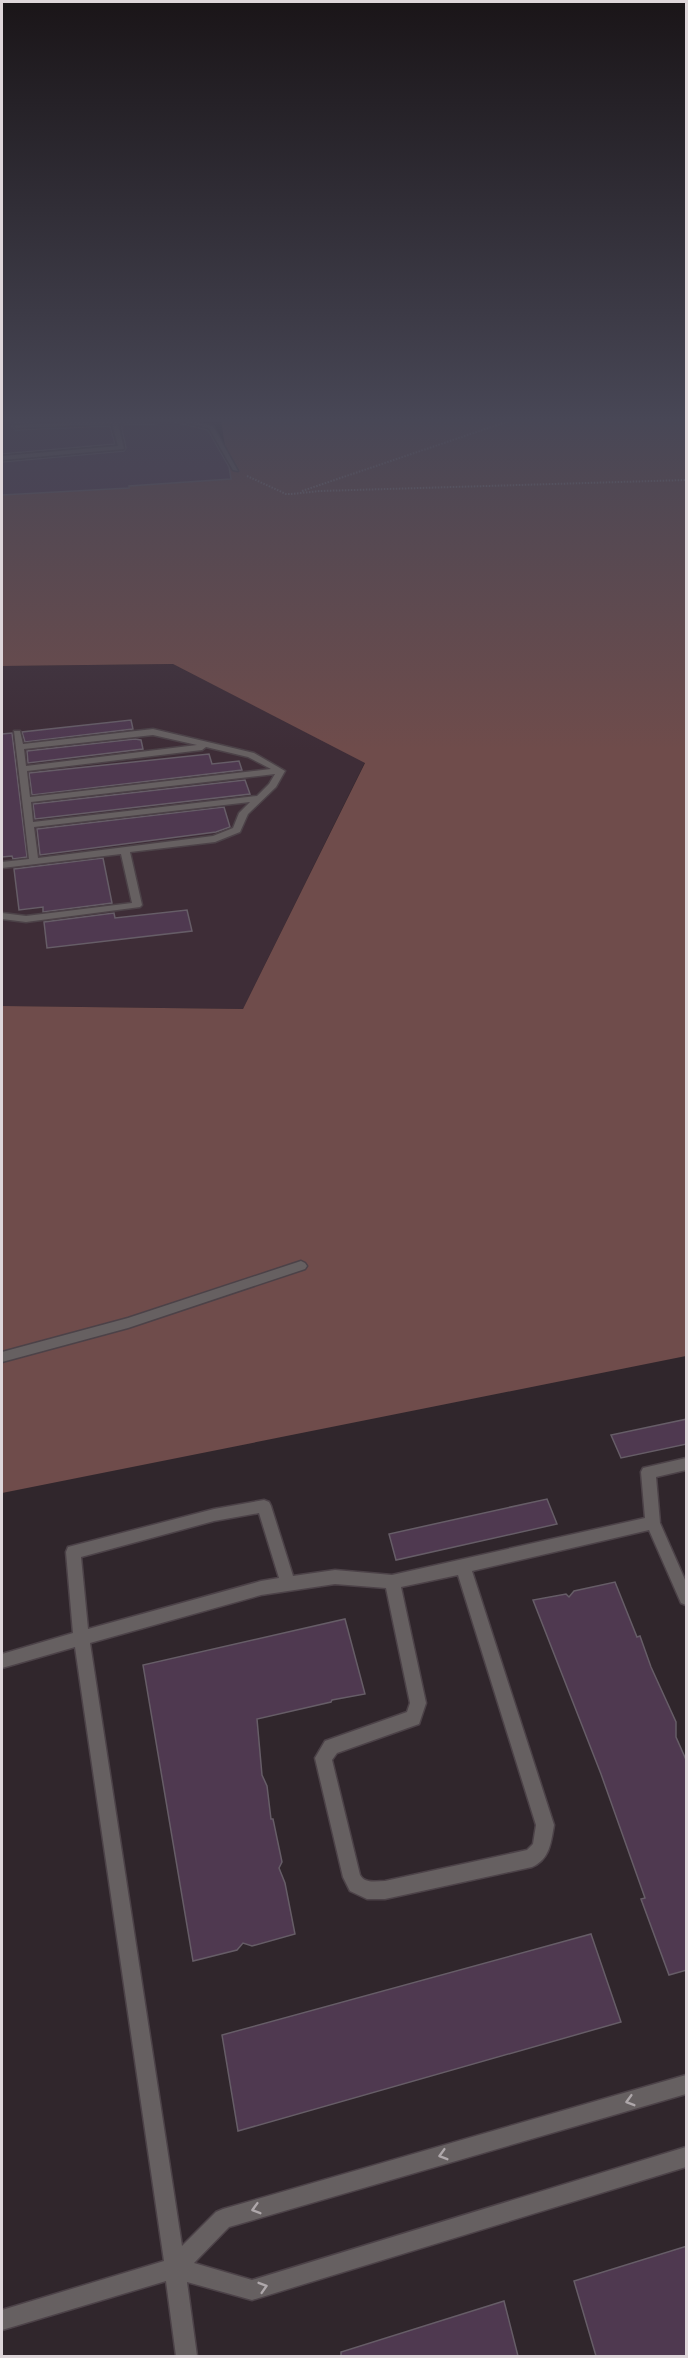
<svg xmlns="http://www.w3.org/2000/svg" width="688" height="2358" font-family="'Source Serif 4',serif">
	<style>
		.built { fill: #3e2d37 }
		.forest { fill: #6f4c4b }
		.building { fill: #4f3950; stroke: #665d67; stroke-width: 1.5 }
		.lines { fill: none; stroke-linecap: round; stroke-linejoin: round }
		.service-casing { stroke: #4c4248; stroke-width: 3 }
		.path { stroke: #877e83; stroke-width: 2; stroke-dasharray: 1.5 1.5; stroke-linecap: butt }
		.service { fill: #666061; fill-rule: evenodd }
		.oneway { stroke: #aea7aa }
	</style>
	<rect width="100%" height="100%" fill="#30262c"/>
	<polygon class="built" points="173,664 365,762 243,1009 2,1006 2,666"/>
	<polygon class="forest" points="221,420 686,420 686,1356 2,1493 2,1006 243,1009 365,763 173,664 2,666 2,495 230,479"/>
	<g class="building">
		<polygon points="2,420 78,420 14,423 12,426 16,430 110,426 115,444 2,454"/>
		<polygon points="161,420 174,420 175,422 208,430 229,467 231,479 129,486 129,488 2,495 2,462 124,451 126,448 121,425 156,424"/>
		<polygon points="131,720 133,729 25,742 22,732"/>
		<polygon points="12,733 27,857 13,859 12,856 2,857 2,734"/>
		<polygon points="135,739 141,740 143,749 28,763 27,751"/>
		<polygon points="209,754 212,764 239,761 242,770 32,795 29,773"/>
		<polygon points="245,780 250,794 35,819 33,804"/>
		<polygon points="224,807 230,827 216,832 40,855 37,829"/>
		<polygon points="103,858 112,903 43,912 43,907 19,910 14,869"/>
		<polygon points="187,910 192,931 47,948 44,922 114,913 115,918"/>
		<polygon points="687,1419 687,1444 621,1458 611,1435"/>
		<polygon points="547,1499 557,1524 396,1560 389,1534"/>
		<polygon points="615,1582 637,1637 640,1636 651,1667 676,1722 676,1737 687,1762 687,1970 669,1975 641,1899 645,1898 601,1774 533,1600 566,1594 569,1597 574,1591"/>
		<polygon points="345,1619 365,1694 332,1700 331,1702 257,1719 262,1775 267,1786 271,1819 273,1819 282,1862 279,1868 285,1883 295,1934 252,1946 243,1943 237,1950 193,1961 143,1665"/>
		<polygon points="591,1934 621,2022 238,2131 222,2035"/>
		<polygon points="687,2246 687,2356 596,2356 574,2281"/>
		<polygon points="504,2301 518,2356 341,2356 341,2352"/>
	</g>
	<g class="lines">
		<defs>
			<g id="service">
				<polygon points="120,420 159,420 156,422 118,423 124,449 2,460 2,456 118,446 112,424 16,428 14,425"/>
				<polygon points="176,420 186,420 213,426 238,471 233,470 209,428"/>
				<path d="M 153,729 L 254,753 L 285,771 L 276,787 L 248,814 L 240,832 L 215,842 L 130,852 L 142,905 L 140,907 L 26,922 L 2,919 L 2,913 L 26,916 L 132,903 L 121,854 L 2,868 L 2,862 L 29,859 L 14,731 L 20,731 L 23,744 ZM 153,735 L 197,745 L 26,766 L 24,749 ZM 206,747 L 248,757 L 271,769 L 30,797 L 27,771 L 202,750 ZM 275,774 L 269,784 L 257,796 L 33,822 L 31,802 ZM 250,802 L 239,813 L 233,828 L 213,836 L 38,858 L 34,827 Z"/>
				<polygon points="301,1261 305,1263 307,1266 305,1269 128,1328 2,1362 2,1352 128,1318"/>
				<path d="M 686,1458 L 686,1470 L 656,1477 L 660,1523 L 686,1582 L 686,1605 L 681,1603 L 649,1530 L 472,1571 L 554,1825 C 551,1842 550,1859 532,1867 L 385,1899 L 367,1899 L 350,1891 L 343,1877 L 315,1758 L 325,1741 L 407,1712 L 410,1703 L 386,1588 L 335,1584 L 261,1595 L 90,1643 L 182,2246 L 216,2212 L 223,2209 L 686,2075 L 686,2094 L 229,2227 L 194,2263 L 252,2280 L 686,2147 L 686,2167 L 252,2300 L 187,2282 L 197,2356 L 176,2356 L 166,2281 L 2,2330 L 2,2310 L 164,2261 L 75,1647 L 2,1668 L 2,1654 L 73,1633 L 66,1552 L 68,1547 L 214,1509 L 264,1500 L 269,1502 L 271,1506 L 293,1576 L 335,1570 L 392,1575 L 645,1518 L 641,1472 L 643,1468 ZM 259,1513 L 279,1578 L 261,1581 L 88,1629 L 81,1557 L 214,1521 ZM 458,1575 L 536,1825 L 533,1844 L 527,1850 L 385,1881 C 376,1881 365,1884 360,1875 L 332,1760 L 337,1753 L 419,1724 L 426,1703 L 401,1587 Z"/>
			</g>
		</defs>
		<use href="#service" class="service-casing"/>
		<g class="path">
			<polyline points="247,476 286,494 292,494"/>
			<polyline points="302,491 512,420"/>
			<polyline points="291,494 320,491 686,480"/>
		</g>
		<use href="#service" class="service"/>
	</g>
	<defs><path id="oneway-chevron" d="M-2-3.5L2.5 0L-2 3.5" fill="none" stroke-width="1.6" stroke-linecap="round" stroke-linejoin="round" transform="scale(1.5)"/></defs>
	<g class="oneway">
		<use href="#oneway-chevron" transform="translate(630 2101) rotate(164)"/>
		<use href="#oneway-chevron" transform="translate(443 2155) rotate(164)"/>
		<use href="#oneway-chevron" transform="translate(256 2209) rotate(164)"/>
		<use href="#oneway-chevron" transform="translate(263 2287) rotate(-17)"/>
	</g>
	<linearGradient id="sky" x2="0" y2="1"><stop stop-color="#1a1518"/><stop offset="0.56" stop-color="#484756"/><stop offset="1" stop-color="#484756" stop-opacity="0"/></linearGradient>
	<rect width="688" height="750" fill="url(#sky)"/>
	<rect width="688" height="2358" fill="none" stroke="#ded6da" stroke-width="6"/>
</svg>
